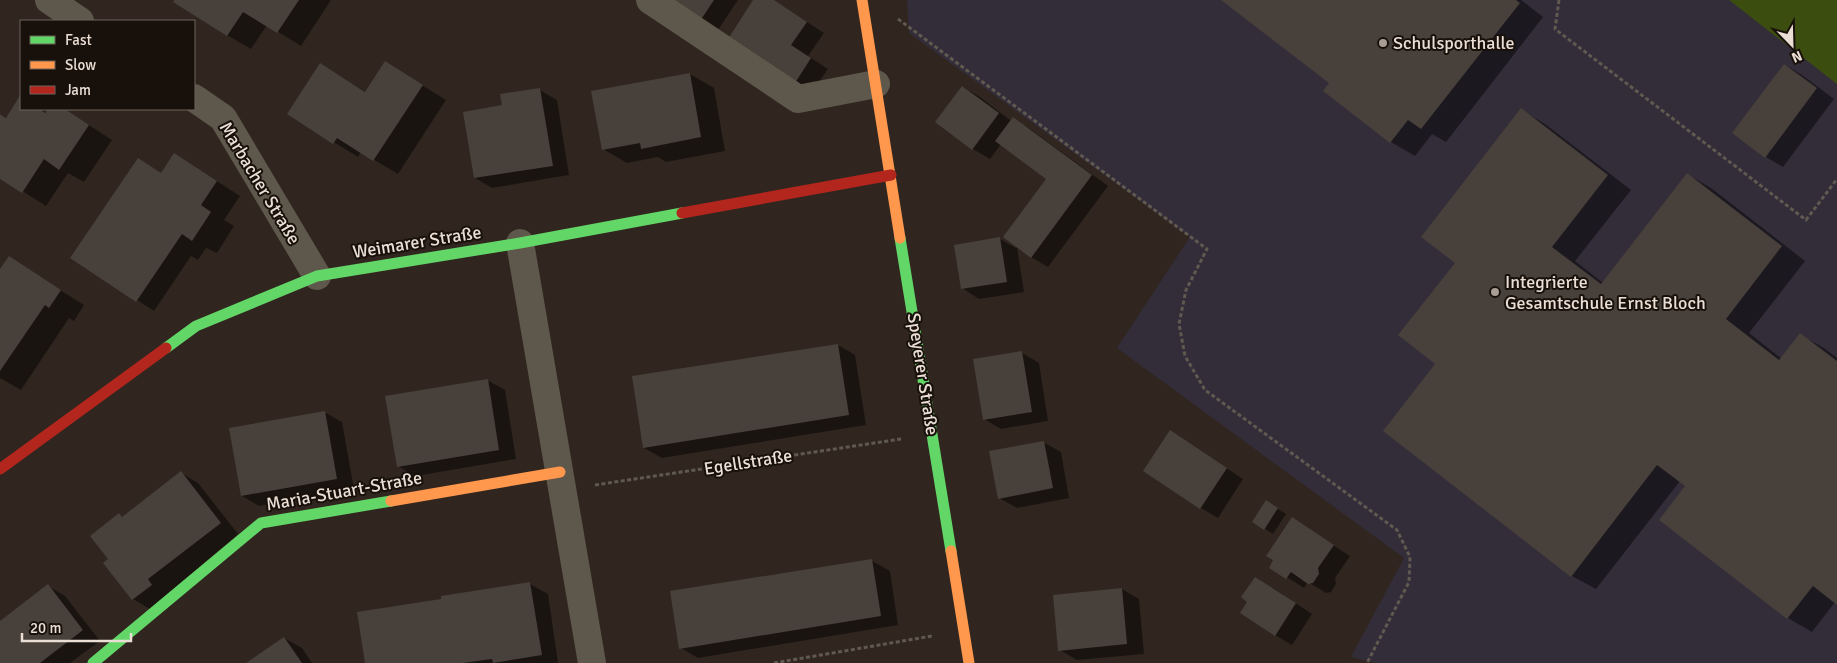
<svg xmlns="http://www.w3.org/2000/svg" width="1837" height="663" font-family="Signika,sans-serif">
	<style>
		.education { fill: #332d3a }
		.green { fill: #3c4d10 }
		.shadow { fill: #0007 }
		.building { fill: #48403a }
		.lines { fill: none; stroke-linecap: round; stroke-linejoin: round }
		.path { stroke: #605950; stroke-width: 3; stroke-dasharray: 4 2.5; stroke-linecap: butt }
		.street { stroke: #5e574b; stroke-width: 28 }
		.fast { stroke: #63d668; stroke-width: 11 }
		.slow { stroke: #ff974d; stroke-width: 11 }
		.jam { stroke: #b3261e; stroke-width: 11 }
		.poi-dot { fill: #a99e95; stroke: #18100a; stroke-width: 2 }
		.labels { text-anchor: middle; stroke-width: 4; stroke-linejoin: round; paint-order: stroke }
		.poi-label { font-size: 18px; fill: #eaded5; stroke: #18100a; text-anchor: start }
		.street-label { font-size: 18px; fill: #eaded5; stroke: #18100a }
	</style>
	<rect width="100%" height="100%" fill="#30261f"/>
	<polygon class="education" points="907,0 1837,0 1837,663 1376,663 1351,657 1404,558 1117,348 1190,237 909,33"/>
	<polygon class="green" points="1729,0 1837,0 1837,84"/>
	<g class="shadow">
		<polygon points="176,0 331,0 301,46 267,25 251,49 227,35"/>
		<polygon points="671,0 738,0 718,30"/>
		<polygon points="755,0 773,0 824,33 808,56 828,69 812,92 795,82"/>
		<polygon points="1224,0 1521,0 1543,17 1446,142 1432,134 1415,156 1391,142 1324,91 1331,83"/>
		<polygon points="386,63 446,100 398,174 361,152 358,157 288,114 321,65 366,92"/>
		<polygon points="1785,65 1802,75 1834,99 1783,167 1766,157"/>
		<polygon points="690,74 714,88 725,151 666,162 658,157 627,163 603,149"/>
		<polygon points="963,87 980,97 1011,121 1013,119 1030,129 1108,186 1048,267 1031,257 1048,179 1001,144 990,159 973,149"/>
		<polygon points="540,90 557,100 569,175 492,188 475,178 503,106"/>
		<polygon points="21,97 21,109 40,109 47,113 49,109 64,109 112,140 84,182 68,173 46,206 0,177 0,114 7,118"/>
		<polygon points="1521,110 1545,124 1631,190 1575,261 1603,283 1687,174 1711,188 1805,261 1749,333 1782,359 1800,335 1824,348 1837,358 1837,603 1835,602 1812,632 1788,618 1687,486 1680,481 1596,589 1572,576 1437,363 1456,263"/>
		<polygon points="138,160 162,174 198,169 240,196 224,220 234,226 217,253 206,248 198,260 191,256 154,311 72,258"/>
		<polygon points="1000,239 1016,248 1017,247 1024,292 979,299 962,288"/>
		<polygon points="9,258 84,305 74,321 69,318 21,390 0,378 0,272"/>
		<polygon points="838,345 855,355 866,425 662,458 644,448"/>
		<polygon points="1022,353 1039,363 1048,421 1001,429 984,419"/>
		<polygon points="487,380 505,390 516,459 416,476 398,466"/>
		<polygon points="324,412 342,422 354,489 259,506 242,496"/>
		<polygon points="1043,442 1061,452 1069,498 1017,508 999,498"/>
		<polygon points="1187,442 1243,479 1218,518 1201,508"/>
		<polygon points="181,473 198,483 238,534 150,609 133,599 104,563 110,559 119,514 123,517"/>
		<polygon points="1267,502 1286,514 1273,534 1254,522"/>
		<polygon points="1292,519 1350,556 1335,578 1336,584 1331,592 1326,593 1308,582 1304,588 1271,567"/>
		<polygon points="872,561 890,571 898,625 698,658 681,648"/>
		<polygon points="530,584 548,594 558,663 366,663 442,600"/>
		<polygon points="48,586 65,596 100,641 70,663 0,663 0,622"/>
		<polygon points="1273,588 1312,614 1292,645 1275,635"/>
		<polygon points="1122,589 1139,599 1144,654 1077,660 1060,650"/>
		<polygon points="284,638 302,648 312,663 248,663"/>
	</g>
	<g class="building">
		<polygon points="174,0 299,0 277,33 243,12 227,36 173,2"/>
		<polygon points="669,0 714,0 700,21"/>
		<polygon points="753,0 774,0 807,22 791,45 811,58 795,83 728,39"/>
		<polygon points="1221,0 1516,0 1520,3 1421,129 1408,120 1390,143 1323,91 1329,83"/>
		<polygon points="385,61 423,85 373,161 337,138 333,144 287,114 320,63 365,92"/>
		<polygon points="1784,64 1817,88 1765,158 1732,133"/>
		<polygon points="690,73 701,137 641,149 640,143 602,150 591,91"/>
		<polygon points="962,86 999,113 972,150 935,122"/>
		<polygon points="540,88 553,166 474,178 463,112 502,105 500,94"/>
		<polygon points="21,94 21,109 40,109 45,113 48,109 65,109 89,125 59,170 44,159 22,193 0,179 0,114 6,118"/>
		<polygon points="1521,108 1608,175 1552,247 1601,284 1687,173 1782,246 1726,319 1779,360 1800,333 1837,361 1837,605 1813,586 1787,619 1659,520 1685,486 1657,465 1571,577 1383,431 1435,364 1398,335 1455,263 1421,237"/>
		<polygon points="1013,117 1092,175 1031,258 1003,237 1046,179 995,141"/>
		<polygon points="174,153 217,181 201,205 211,212 192,241 182,234 136,302 70,258 138,158 161,173"/>
		<polygon points="1000,237 1007,282 961,289 954,245"/>
		<polygon points="9,256 61,290 49,308 45,305 0,371 0,269"/>
		<polygon points="838,344 849,415 643,448 632,376"/>
		<polygon points="1022,351 1032,412 983,420 973,359"/>
		<polygon points="488,379 499,450 397,467 385,396"/>
		<polygon points="325,411 337,479 241,496 229,428"/>
		<polygon points="1170,430 1227,468 1200,509 1143,471"/>
		<polygon points="1044,441 1053,488 998,499 989,451"/>
		<polygon points="181,471 221,523 148,579 152,585 132,600 103,563 108,559 90,536 119,513 122,517"/>
		<polygon points="1266,500 1278,508 1264,530 1252,522"/>
		<polygon points="1292,517 1334,545 1318,568 1319,574 1313,583 1308,584 1291,572 1286,579 1269,568 1273,560 1266,556"/>
		<polygon points="872,559 881,616 679,649 670,591"/>
		<polygon points="1255,577 1296,603 1275,636 1240,613 1247,602 1241,597"/>
		<polygon points="530,582 542,655 493,663 492,659 463,663 365,663 357,612 441,599 441,596"/>
		<polygon points="48,584 83,630 40,663 0,663 0,621"/>
		<polygon points="1122,588 1127,644 1058,651 1053,595"/>
		<polygon points="284,637 302,663 246,663"/>
	</g>
	<g class="lines">
		<g class="path">
			<polyline points="1559,0 1555,29 1806,220 1837,179"/>
			<polyline points="898,19 1207,249 1186,290 1179,324 1185,356 1205,390 1397,530 1410,557 1409,582 1367,663"/>
			<polyline points="595,485 901,439"/>
			<polyline points="774,663 932,636"/>
		</g>
		<g class="street">
			<polyline points="49,0 80,21"/>
			<polyline points="650,0 798,99 876,84"/>
			<polyline points="194,98 223,118 317,276"/>
			<polyline points="520,243 592,663"/>
		</g>
		<g class="fast">
			<polyline points="900,238 951,551"/>
			<polyline points="166,348 196,326 317,276 520,243 682,213"/>
			<polyline points="93,663 261,523 391,501"/>
		</g>
		<g class="slow">
			<polyline points="862,0 900,238"/>
			<polyline points="391,501 560,472"/>
			<polyline points="951,551 969,663"/>
		</g>
		<g class="jam">
			<polyline points="682,213 891,175"/>
			<polyline points="0,469 166,348"/>
		</g>
	</g>
	<g class="poi-dot">
		<circle cx="1383" cy="43" r="5"/>
		<circle cx="1495" cy="292" r="5"/>
	</g>
	<g class="labels">
		<g class="poi-label">
			<text x="1393" y="49">Schulsporthalle</text>
			<text x="1505" y="288">Integrierte<tspan x="1505" dy="21">Gesamtschule Ernst Bloch</tspan></text>
		</g>
		<g class="street-label">
			<text transform="translate(260 183) rotate(59)" y="6">Marbacher Straße</text>
			<text transform="translate(417 242) rotate(-9)" y="6">Weimarer Straße</text>
			<text transform="translate(923 374) rotate(81)" y="6">Speyerer Straße</text>
			<text transform="translate(748 462) rotate(-9)" y="6">Egellstraße</text>
			<text transform="translate(344 491) rotate(-10)" y="6">Maria-Stuart-Straße</text>
		</g>
	</g>
	<rect x="20" y="20" width="175" height="90" fill="#18100a" stroke="#6c625b"/>
	<rect x="30" y="36" width="25" height="8" fill="#63d668" stroke="#6c625b"/>
	<text x="65" y="45" font-size="15" fill="#eaded5">Fast</text>
	<rect x="30" y="61" width="25" height="8" fill="#ff974d" stroke="#6c625b"/>
	<text x="65" y="70" font-size="15" fill="#eaded5">Slow</text>
	<rect x="30" y="86" width="25" height="8" fill="#b3261e" stroke="#6c625b"/>
	<text x="65" y="95" font-size="15" fill="#eaded5">Jam</text>
	<g transform="translate(1792 45) rotate(157)" stroke="#18100a" stroke-width="4" paint-order="stroke">
	<path d="M0-4L9 19L0 12L-9 19Z" fill="#eaded5"/>
	<text y="-8" font-size="14" font-weight="bold" text-anchor="middle" fill="#eaded5">N</text>
	</g>
	<path d="M22 633v8h109v-8" fill="none" stroke="#eaded5" stroke-width="2.5"/>
	<text x="30" y="633" font-size="15" fill="#eaded5" stroke="#18100a" stroke-width="4" paint-order="stroke">20 m</text>
</svg>
